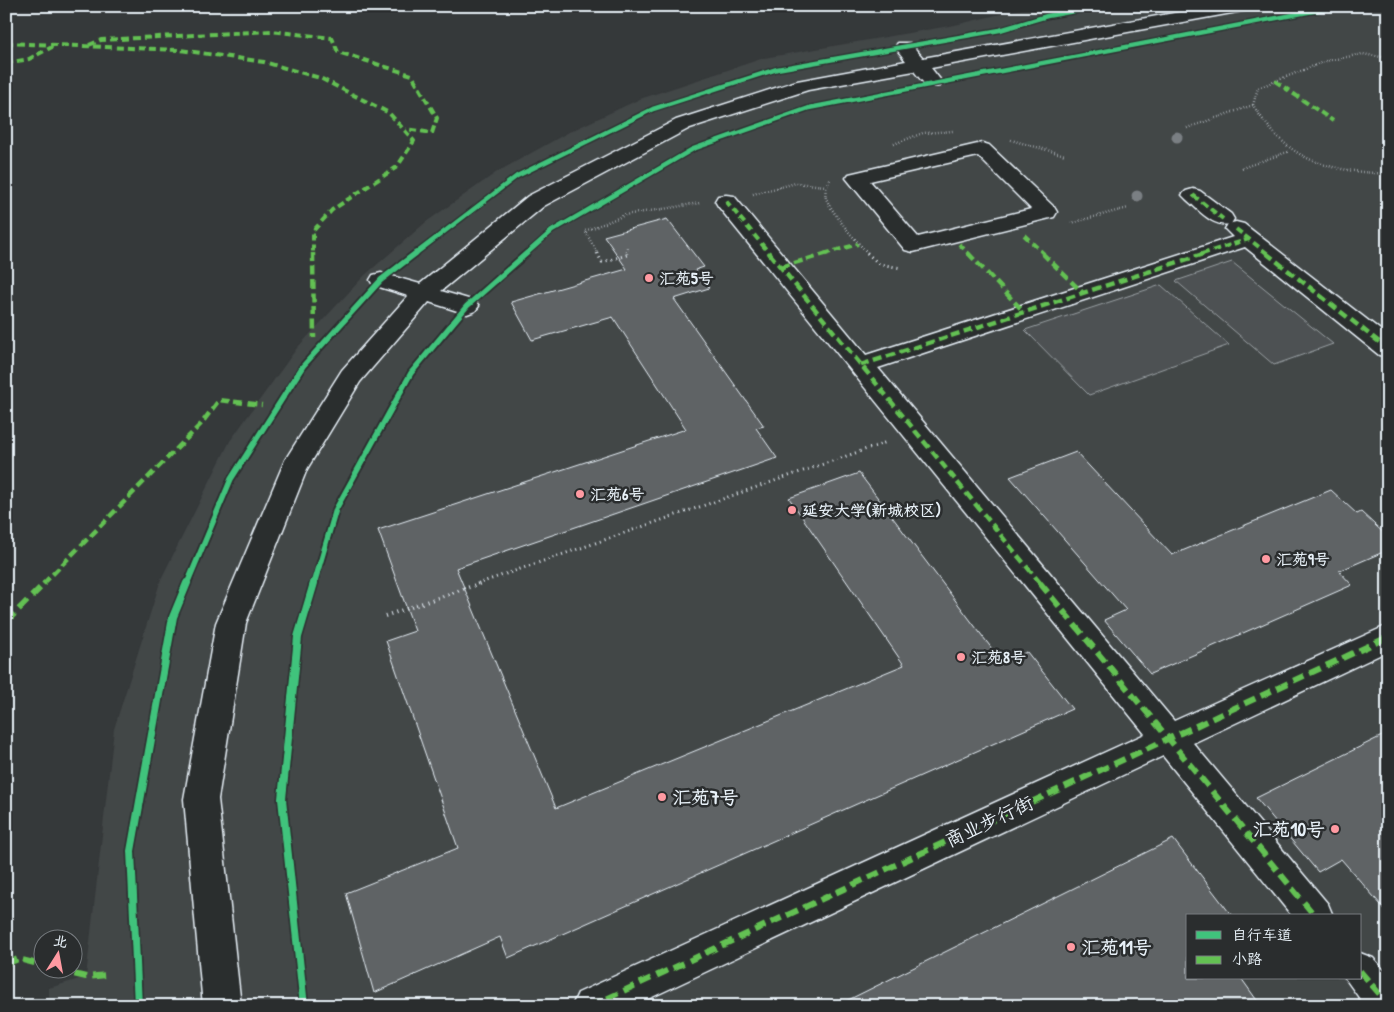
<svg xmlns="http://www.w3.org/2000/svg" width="1394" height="1012" font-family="'Patrick Hand','LXGW WenKai TC',sans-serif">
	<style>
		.built { fill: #424647; fill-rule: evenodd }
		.green { fill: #4d5152; stroke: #9aa1a5 }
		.building { fill: #5f6365; stroke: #e8f1f8 }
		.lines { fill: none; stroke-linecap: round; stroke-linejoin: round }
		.minor-casing { stroke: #e8f1f8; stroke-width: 3 }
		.path-far2 { stroke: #e8f1f8; stroke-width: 2.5; stroke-dasharray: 0.5 2.5; stroke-linecap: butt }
		.path-far1 { stroke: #e8f1f8; stroke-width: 3; stroke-dasharray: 1 4; stroke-linecap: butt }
		.path { stroke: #e8f1f8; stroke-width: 4; stroke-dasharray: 1 4.5; stroke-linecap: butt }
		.minor { fill: #2a2d2e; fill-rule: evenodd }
		.quiet-far2 { stroke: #63c152; stroke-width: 4; stroke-dasharray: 7 4; stroke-linecap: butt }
		.quiet-far1 { stroke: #63c152; stroke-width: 4.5; stroke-dasharray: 9 4.5; stroke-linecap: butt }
		.quiet { stroke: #63c152; stroke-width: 6; stroke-dasharray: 12 6; stroke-linecap: butt }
		.cycleway-far2-casing { stroke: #2a2d2e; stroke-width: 7 }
		.cycleway-far1-casing { stroke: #2a2d2e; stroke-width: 9 }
		.cycleway-casing { stroke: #2a2d2e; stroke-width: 11 }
		.cycleway-far2 { stroke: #40c37c; stroke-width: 4.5 }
		.cycleway-far1 { stroke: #40c37c; stroke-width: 5.5 }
		.cycleway { stroke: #40c37c; stroke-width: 8 }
		.tree { fill: #7a7f83 }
		.poi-dot { fill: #ff9aa2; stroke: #2a2d2e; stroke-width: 2 }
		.labels { text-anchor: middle; stroke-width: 5; stroke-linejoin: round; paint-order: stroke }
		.poi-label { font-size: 16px; font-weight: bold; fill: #e8f1f8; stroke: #2a2d2e; text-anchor: start }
		.near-poi-label { font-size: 19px; font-weight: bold; fill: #e8f1f8; stroke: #2a2d2e; text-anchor: start }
		.near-street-label { font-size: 19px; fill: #e8f1f8; stroke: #2a2d2e }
	</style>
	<rect width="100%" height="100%" fill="#35393a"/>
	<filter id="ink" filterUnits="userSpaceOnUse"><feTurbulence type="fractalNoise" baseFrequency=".02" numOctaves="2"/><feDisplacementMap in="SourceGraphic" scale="10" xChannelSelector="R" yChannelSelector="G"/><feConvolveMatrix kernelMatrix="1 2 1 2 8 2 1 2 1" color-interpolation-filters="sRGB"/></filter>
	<g filter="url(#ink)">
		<path class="built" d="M 1034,6 L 1388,6 L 1388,1006 L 49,1006 L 49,988 L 86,977 L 114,729 L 161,579 L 230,441 L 297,348 L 364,276 L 426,222 L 497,172 L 569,132 L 640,99 L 764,58 L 955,25 ZM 1188,916 L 1360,916 L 1360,978 L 1188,978 Z"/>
		<g class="green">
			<polygon points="1232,262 1333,344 1274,365 1176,281"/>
			<polygon points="1161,285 1229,345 1089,395 1025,330"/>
		</g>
		<g class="building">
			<polygon points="667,219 704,267 695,270 709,288 674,299 764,426 756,428 777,458 456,568 556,808 904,665 789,498 859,473 1002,662 1027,652 1072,709 508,958 500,937 374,993 346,893 458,848 386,641 415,631 378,530 686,429 613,317 532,340 511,302 627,269 604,236"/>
			<polygon points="1076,452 1172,555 1331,490 1357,514 1361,512 1388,537 1388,550 1339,571 1352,585 1150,674 1104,620 1126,610 1010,477"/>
			<polygon points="1388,733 1388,913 1341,859 1318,872 1256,798"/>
			<polygon points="1173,839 1232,916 1188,916 1188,978 1241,978 1261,1006 836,1006"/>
		</g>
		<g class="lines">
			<defs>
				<g id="minor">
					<path d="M 1213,6 L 1251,6 L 1249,10 L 1243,11 L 931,68 L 942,82 L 940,86 C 926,89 922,81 914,71 L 808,90 L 690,128 L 544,206 L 441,291 L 475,301 L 479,306 L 475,311 L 467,314 L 429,302 L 360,382 L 307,469 L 246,623 L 218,799 L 241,1006 L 203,1006 L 184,799 L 216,623 L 285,460 L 342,370 L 408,296 L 373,285 L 370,280 L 373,275 L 381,273 L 420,284 L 528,196 L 676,120 L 797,81 L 906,61 L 895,47 L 898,43 L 910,43 L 923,58 Z"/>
					<path d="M 982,143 L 989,145 L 1054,207 L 1057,212 L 1054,217 L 913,252 L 905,250 L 846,178 L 849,174 ZM 978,156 L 1031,209 L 918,237 L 870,181 Z"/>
					<path d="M 1193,189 L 1200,191 L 1231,214 L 1234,219 L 1231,224 C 1213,228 1199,210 1186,199 L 1182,195 L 1186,191 Z"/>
					<polygon points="726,195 734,196 866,355 1233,237 1225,229 1228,224 1236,222 1244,224 1388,336 1388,357 1379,355 1245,247 878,368 1174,721 1388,625 1388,651 1193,743 1328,904 1333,916 1292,916 1163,756 633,1006 572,1006 578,993 1145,734 718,206 715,201 718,196"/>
					<polygon points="1360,953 1373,958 1388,975 1388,1006 1365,1006 1345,978 1360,978"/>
				</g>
			</defs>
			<use href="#minor" class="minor-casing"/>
			<g class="path-far2">
				<path d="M 1388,58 L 1362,54 L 1326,61 L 1258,88 L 1253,105 C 1289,162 1324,170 1388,174"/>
				<polyline points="1187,128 1253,105"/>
				<polyline points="1011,140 1065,155"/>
				<polyline points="894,144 923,133 953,131"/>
				<polyline points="1242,168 1290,151"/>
				<path d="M 830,180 C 827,185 824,192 826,198 C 831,212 858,244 869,254"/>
				<polyline points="753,194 796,183 826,186"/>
				<polyline points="1071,223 1128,208"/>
				<polyline points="627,247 627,254"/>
				<polyline points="598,254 585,231 625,215 700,203"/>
			</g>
			<g class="path-far1">
				<polyline points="597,253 602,262 627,255 627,253"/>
				<polyline points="867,253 879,264 901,268"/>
				<polyline points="477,584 887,442"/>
			</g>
			<polyline class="path" points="385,616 481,583"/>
			<use href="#minor" class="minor"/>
			<g class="quiet-far2">
				<polyline points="6,43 180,50 264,62 320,78 389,113 414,141 397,167 332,210 313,231 313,254"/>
				<polyline points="89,45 101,40 271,31 332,38 338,52 412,75 437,118 432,133 406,129"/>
				<polyline points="6,63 29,59 52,47"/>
				<polyline points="1275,81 1333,121"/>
				<polyline points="1193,195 1223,219"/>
				<polyline points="726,201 770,254"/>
				<polyline points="1236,229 1268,254"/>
				<polyline points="1024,235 1044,254"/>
				<polyline points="959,244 969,254"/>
				<polyline points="824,254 858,244"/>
				<polyline points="1202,254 1249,239"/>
			</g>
			<g class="quiet-far1">
				<polyline points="313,253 314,338"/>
				<polyline points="769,253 1041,584"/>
				<polyline points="968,253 1024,312"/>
				<polyline points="1042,253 1083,293"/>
				<polyline points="1266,253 1388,349"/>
				<polyline points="781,267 828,253"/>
				<polyline points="861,365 1206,253"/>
				<polyline points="43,584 201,424 219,400 262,405"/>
			</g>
			<g class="quiet">
				<polyline points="1040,583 1315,916"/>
				<polyline points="6,622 45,583"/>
				<polyline points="6,964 18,959 42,965"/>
				<polyline points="57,970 86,977 108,975"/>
				<polyline points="1360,971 1388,1004"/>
				<polyline points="591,1006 1388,637"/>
			</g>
			<defs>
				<g id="cycleway-far2">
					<polyline points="415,254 517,176 653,109 777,69 1000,30 1047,16 1102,6"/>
					<polyline points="526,254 552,231 693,149 809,108 1339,6"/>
				</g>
				<g id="cycleway-far1">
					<polyline points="187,584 231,479 303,366 381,280 416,253"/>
					<polyline points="314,584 336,509 411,373 467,306 527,253"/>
				</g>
				<g id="cycleway">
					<polyline points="138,1006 131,851 173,617 187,583"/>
					<polyline points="304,1006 282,799 298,637 314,583"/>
				</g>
			</defs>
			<use href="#cycleway-far2" class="cycleway-far2-casing"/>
			<use href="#cycleway-far1" class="cycleway-far1-casing"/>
			<use href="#cycleway" class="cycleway-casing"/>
			<use href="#cycleway-far2" class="cycleway-far2"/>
			<use href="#cycleway-far1" class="cycleway-far1"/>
			<use href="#cycleway" class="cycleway"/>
		</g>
		<g class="tree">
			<circle cx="1177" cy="137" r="5.5"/>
			<circle cx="1137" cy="196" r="5.5"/>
		</g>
	</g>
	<g class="poi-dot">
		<circle cx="649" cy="278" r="5"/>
		<circle cx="580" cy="494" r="5"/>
		<circle cx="792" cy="510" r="5"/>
		<circle cx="1266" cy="559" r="5"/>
		<circle cx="961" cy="657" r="5"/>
		<circle cx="662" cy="797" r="5"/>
		<circle cx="1335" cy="829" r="5"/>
		<circle cx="1071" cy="947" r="5"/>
	</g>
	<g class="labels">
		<g class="poi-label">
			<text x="659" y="284">汇苑5号</text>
			<text x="590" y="500">汇苑6号</text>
			<text x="802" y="516">延安大学(新城校区)</text>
			<text x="1276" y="565">汇苑9号</text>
			<text x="971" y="663">汇苑8号</text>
		</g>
		<g class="near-poi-label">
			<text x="672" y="804">汇苑7号</text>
			<text x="1325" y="836" text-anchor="end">汇苑10号</text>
			<text x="1081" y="954">汇苑11号</text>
		</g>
		<g class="near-street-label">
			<text transform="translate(989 821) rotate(-25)" y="7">商业步行街</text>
		</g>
	</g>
	<rect width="1394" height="1012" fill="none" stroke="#2a2d2e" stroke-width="25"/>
	<rect x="12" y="12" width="1369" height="987" fill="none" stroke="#e8f1f8" stroke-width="2" filter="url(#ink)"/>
	<rect x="1186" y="914" width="175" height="65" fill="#2a2d2e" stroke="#767b7f"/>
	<rect x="1196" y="931" width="25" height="8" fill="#40c37c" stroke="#767b7f"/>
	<text x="1232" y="940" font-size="15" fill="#e8f1f8">自行车道</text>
	<rect x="1196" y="956" width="25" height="8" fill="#63c152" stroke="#767b7f"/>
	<text x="1232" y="964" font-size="15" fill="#e8f1f8">小路</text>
	<g transform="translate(58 954) rotate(11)"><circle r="24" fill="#2a2d2e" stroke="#767b7f"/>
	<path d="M0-4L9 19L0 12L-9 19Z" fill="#ff9aa2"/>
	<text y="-8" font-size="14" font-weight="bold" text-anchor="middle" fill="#e8f1f8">北</text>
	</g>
</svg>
